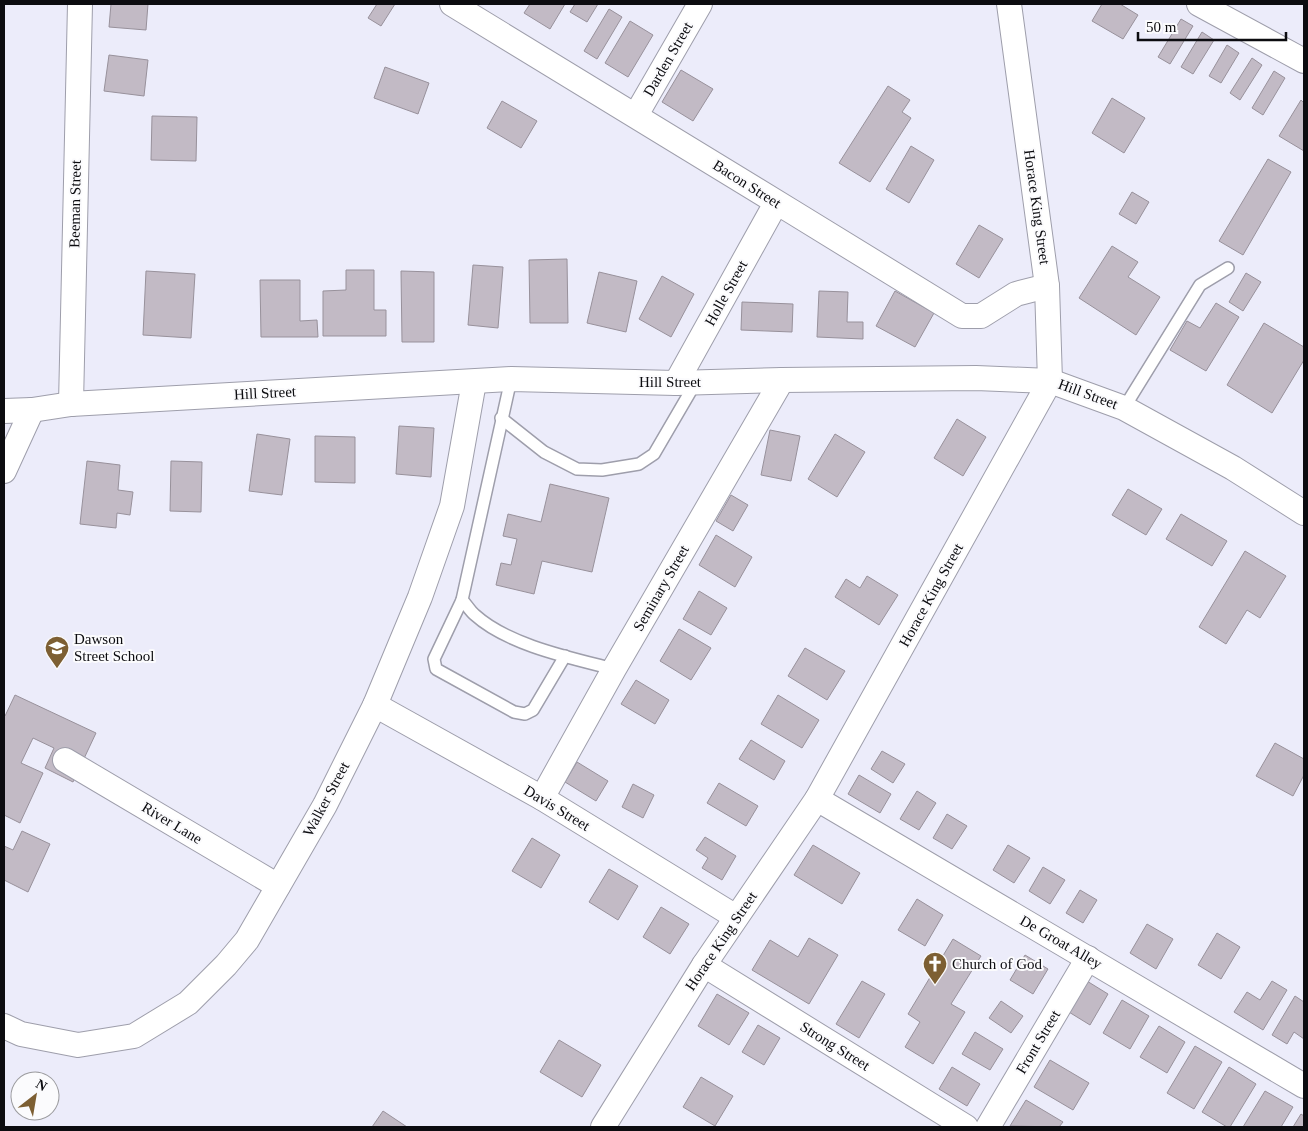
<svg xmlns="http://www.w3.org/2000/svg" width="1308" height="1131" font-family="'Times New Roman',serif">
	<style>
		.building { fill: #c2bac5; stroke: #98919b }
		.lines { fill: none; stroke-linecap: round; stroke-linejoin: round }
		.service-casing { stroke: #9e9eab; stroke-width: 14 }
		.minor-casing { stroke: #9e9eab; stroke-width: 26 }
		.service { stroke: #fff; stroke-width: 11 }
		.minor { stroke: #fff; stroke-width: 24 }
		.labels { text-anchor: middle; stroke-width: 4; stroke-linejoin: round; paint-order: stroke }
		.street-label { font-size: 15px; fill: #0c0c10; stroke: #fbfbfd }
		.poi-label { font-size: 15px; fill: #0c0c10; stroke: #fbfbfd; text-anchor: start }
	</style>
	<rect width="100%" height="100%" fill="#ececfa"/>
	<g class="building">
		<polygon points="111,4 148,4 146,30 109,27"/>
		<polygon points="377,4 395,4 381,26 368,18"/>
		<polygon points="530,4 565,4 550,29 524,13"/>
		<polygon points="575,4 598,4 587,22 570,12"/>
		<polygon points="1102,4 1120,4 1138,15 1123,39 1092,21"/>
		<polygon points="609,9 622,17 597,59 584,51"/>
		<polygon points="1181,19 1193,26 1170,64 1158,57"/>
		<polygon points="630,21 653,35 628,77 605,63"/>
		<polygon points="1202,32 1214,40 1193,74 1181,67"/>
		<polygon points="1227,45 1239,53 1221,83 1209,76"/>
		<polygon points="109,55 148,60 144,96 104,91"/>
		<polygon points="1252,58 1262,65 1240,100 1230,93"/>
		<polygon points="385,67 429,83 418,114 374,98"/>
		<polygon points="681,70 713,89 693,121 662,102"/>
		<polygon points="1274,71 1285,78 1263,115 1252,108"/>
		<polygon points="888,86 910,100 902,112 911,118 870,182 839,163"/>
		<polygon points="1112,98 1145,118 1124,153 1092,133"/>
		<polygon points="1301,100 1304,103 1304,151 1279,136"/>
		<polygon points="502,101 537,121 521,148 487,128"/>
		<polygon points="152,116 197,117 196,161 151,160"/>
		<polygon points="911,146 934,160 909,203 886,189"/>
		<polygon points="1268,159 1291,172 1243,255 1219,241"/>
		<polygon points="1132,192 1149,202 1136,224 1119,214"/>
		<polygon points="979,225 1003,239 979,278 956,264"/>
		<polygon points="1112,246 1138,262 1128,277 1160,297 1136,335 1079,298"/>
		<polygon points="567,259 568,323 530,323 529,260"/>
		<polygon points="473,265 503,267 498,328 468,325"/>
		<polygon points="346,270 374,270 374,310 386,310 386,336 323,336 323,291 346,290"/>
		<polygon points="146,271 195,274 191,338 143,335"/>
		<polygon points="401,271 434,272 434,342 402,342"/>
		<polygon points="599,272 637,281 626,332 587,323"/>
		<polygon points="1246,273 1261,282 1243,311 1229,302"/>
		<polygon points="662,276 694,294 671,337 639,319"/>
		<polygon points="260,280 300,280 300,321 317,320 318,337 261,337"/>
		<polygon points="819,291 848,292 847,322 863,322 863,339 817,337"/>
		<polygon points="895,291 934,313 915,347 876,326"/>
		<polygon points="742,302 793,304 792,332 741,330"/>
		<polygon points="1216,303 1239,317 1206,371 1170,350 1187,321 1200,328"/>
		<polygon points="1264,323 1304,347 1304,360 1272,413 1227,385"/>
		<polygon points="957,419 986,437 963,476 934,458"/>
		<polygon points="399,426 434,428 431,477 396,474"/>
		<polygon points="770,430 800,436 791,481 761,475"/>
		<polygon points="257,434 290,439 282,495 249,491"/>
		<polygon points="835,434 865,452 837,497 808,479"/>
		<polygon points="315,436 355,437 355,483 315,482"/>
		<polygon points="87,461 120,465 118,490 133,492 130,515 117,513 116,528 80,524"/>
		<polygon points="171,461 202,462 201,512 170,511"/>
		<polygon points="550,484 609,498 592,572 542,561 534,594 496,585 501,563 511,565 517,539 503,536 508,514 541,522"/>
		<polygon points="1128,489 1162,509 1146,535 1112,515"/>
		<polygon points="731,495 748,505 733,531 716,521"/>
		<polygon points="1181,514 1227,541 1212,566 1166,539"/>
		<polygon points="716,535 752,557 735,587 699,565"/>
		<polygon points="1245,551 1286,576 1260,618 1247,610 1226,644 1199,627"/>
		<polygon points="867,576 898,595 879,625 835,597 846,579 860,588"/>
		<polygon points="699,591 727,608 711,635 683,619"/>
		<polygon points="679,629 711,648 691,680 660,661"/>
		<polygon points="805,648 845,671 827,700 788,676"/>
		<polygon points="636,680 669,700 655,724 621,704"/>
		<polygon points="15,695 96,733 73,782 45,768 54,748 33,738 21,763 43,773 20,823 4,815 4,715 5,716"/>
		<polygon points="778,695 819,720 802,748 761,724"/>
		<polygon points="751,740 785,761 774,780 739,759"/>
		<polygon points="1275,743 1304,759 1304,775 1293,796 1256,776"/>
		<polygon points="882,751 905,764 893,783 871,769"/>
		<polygon points="577,762 608,781 596,801 565,782"/>
		<polygon points="859,775 891,794 880,813 848,794"/>
		<polygon points="719,783 758,806 746,826 707,803"/>
		<polygon points="633,784 654,795 643,818 622,807"/>
		<polygon points="917,791 936,803 919,830 900,819"/>
		<polygon points="947,814 967,826 952,849 933,838"/>
		<polygon points="22,831 50,844 28,892 4,880 4,846 13,850"/>
		<polygon points="705,837 736,856 722,880 702,868 708,858 696,850"/>
		<polygon points="532,838 560,855 541,888 512,871"/>
		<polygon points="813,845 860,873 842,904 794,875"/>
		<polygon points="1008,845 1030,858 1014,883 993,870"/>
		<polygon points="1043,867 1065,880 1050,904 1029,891"/>
		<polygon points="609,869 638,886 618,920 589,902"/>
		<polygon points="1080,890 1097,900 1083,923 1066,913"/>
		<polygon points="917,899 943,915 925,946 898,930"/>
		<polygon points="661,907 689,924 670,954 643,937"/>
		<polygon points="1147,924 1173,939 1156,969 1130,953"/>
		<polygon points="1217,933 1240,947 1221,979 1198,965"/>
		<polygon points="809,938 838,955 809,1004 752,970 770,940 798,957"/>
		<polygon points="953,939 981,956 951,1004 965,1012 933,1064 905,1047 920,1022 908,1014"/>
		<polygon points="1025,955 1048,969 1033,994 1010,980"/>
		<polygon points="1082,978 1108,994 1090,1025 1064,1009"/>
		<polygon points="862,981 885,994 859,1038 836,1024"/>
		<polygon points="1272,981 1287,990 1263,1030 1234,1012 1247,992 1260,1000"/>
		<polygon points="717,994 749,1013 729,1045 698,1026"/>
		<polygon points="1295,996 1304,1002 1304,1039 1294,1032 1287,1044 1272,1035"/>
		<polygon points="1122,1000 1149,1016 1130,1049 1103,1033"/>
		<polygon points="1001,1001 1023,1016 1011,1033 989,1018"/>
		<polygon points="758,1025 780,1038 764,1065 742,1052"/>
		<polygon points="1159,1026 1185,1042 1167,1073 1140,1057"/>
		<polygon points="975,1032 1003,1049 990,1070 962,1054"/>
		<polygon points="559,1040 601,1065 582,1097 540,1072"/>
		<polygon points="1195,1046 1222,1062 1194,1109 1167,1093"/>
		<polygon points="1050,1060 1089,1083 1073,1110 1034,1087"/>
		<polygon points="952,1067 980,1084 967,1106 939,1089"/>
		<polygon points="1229,1067 1256,1084 1230,1127 1227,1127 1202,1112"/>
		<polygon points="701,1077 733,1096 715,1126 683,1107"/>
		<polygon points="1265,1091 1293,1107 1281,1127 1243,1127"/>
		<polygon points="1026,1100 1063,1122 1059,1127 1010,1126"/>
		<polygon points="383,1111 407,1127 372,1127"/>
		<polygon points="1301,1114 1304,1116 1304,1127 1293,1127"/>
	</g>
	<g class="lines">
		<defs>
			<g id="service">
				<path d="M 511,379 L 462,600 C 467,605 470,611 475,615 C 508,645 571,658 614,669"/>
				<polyline points="1124,408 1200,285 1228,268"/>
				<polyline points="501,418 544,452 577,469 602,470 639,464 654,454 696,382"/>
				<polyline points="462,600 434,659 436,669 514,712 525,714 533,710 565,656"/>
			</g>
			<g id="minor">
				<path d="M 452,4 C 623,107 792,212 962,316 L 981,316 L 1016,294 L 1047,286"/>
				<polyline points="1199,4 1304,61"/>
				<polyline points="636,115 700,4"/>
				<polyline points="676,383 776,203"/>
				<polyline points="71,404 80,4"/>
				<polyline points="4,411 32,410 71,404 511,379 676,383 782,380 976,378 1050,381 1124,408 1233,468 1304,513"/>
				<polyline points="4,471 32,410"/>
				<polyline points="375,705 542,798 736,917"/>
				<polyline points="65,760 278,886"/>
				<polyline points="542,798 614,669 782,380"/>
				<polyline points="817,799 1304,1086"/>
				<polyline points="704,965 966,1127"/>
				<polyline points="4,1026 21,1034 78,1045 134,1036 188,1003 226,965 247,940 325,805 375,705 420,597 452,506 474,382"/>
				<polyline points="603,1127 704,965 817,799 1050,381 1047,286 1009,4"/>
				<polyline points="988,1127 1088,958"/>
			</g>
		</defs>
		<use href="#service" class="service-casing"/>
		<use href="#minor" class="minor-casing"/>
		<use href="#service" class="service"/>
		<use href="#minor" class="minor"/>
	</g>
	<defs>
		<symbol id="school-pin" viewBox="-11 -11 22 30"><path d="M0 17L-7.5 6A9.5 9.5 0 1 1 7.5 6Z" fill="#7d5f33" stroke="#fbfbfd"/><path d="M0-5L7-2L0 1L-7-2ZM-4 1L0 2.5L4 1V4Q0 6-4 4Z" fill="#fff"/></symbol>
		<symbol id="church-pin" viewBox="-11 -11 22 30"><path d="M0 17L-7.5 6A9.5 9.5 0 1 1 7.5 6Z" fill="#7d5f33" stroke="#fbfbfd"/><path d="M-1.2-6h2.4v3.5h3.3v2.4h-3.3V6h-2.4V-.1h-3.3v-2.4h3.3Z" fill="#fff"/></symbol>
	</defs>
	<g fill-rule="evenodd">
		<use href="#school-pin" x="43" y="634" width="28" height="38"/>
		<use href="#church-pin" x="921" y="950" width="28" height="38"/>
	</g>
	<g class="labels">
		<g class="street-label">
			<text transform="translate(668 59) rotate(-60)" y="5">Darden Street</text>
			<text transform="translate(747 184) rotate(32)" y="5">Bacon Street</text>
			<text transform="translate(75 204) rotate(-89)" y="5">Beeman Street</text>
			<text transform="translate(1037 207) rotate(82)" y="5">Horace King Street</text>
			<text transform="translate(726 293) rotate(-61)" y="5">Holle Street</text>
			<text x="670" y="387">Hill Street</text>
			<text transform="translate(265 393) rotate(-3)" y="5">Hill Street</text>
			<text transform="translate(1088 394) rotate(20)" y="5">Hill Street</text>
			<text transform="translate(661 588) rotate(-60)" y="5">Seminary Street</text>
			<text transform="translate(931 595) rotate(-61)" y="5">Horace King Street</text>
			<text transform="translate(326 799) rotate(-62)" y="5">Walker Street</text>
			<text transform="translate(557 808) rotate(31)" y="5">Davis Street</text>
			<text transform="translate(172 823) rotate(31)" y="5">River Lane</text>
			<text transform="translate(721 941) rotate(-56)" y="5">Horace King Street</text>
			<text transform="translate(1061 942) rotate(30)" y="5">De Groat Alley</text>
			<text transform="translate(1038 1042) rotate(-59)" y="5">Front Street</text>
			<text transform="translate(835 1046) rotate(32)" y="5">Strong Street</text>
		</g>
		<g class="poi-label">
			<text x="74" y="644">Dawson<tspan x="74" dy="17">Street School</tspan></text>
			<text x="952" y="969">Church of God</text>
		</g>
	</g>
	<rect width="1308" height="1131" fill="none" stroke="#0c0c10" stroke-width="10"/>
	<g transform="translate(35 1096) rotate(31)"><circle r="24" fill="#fbfbfd" stroke="#9b9b9e"/>
	<path d="M0-4L9 19L0 12L-9 19Z" fill="#7d5f33"/>
	<text y="-8" font-size="14" font-weight="bold" text-anchor="middle" fill="#0c0c10">N</text>
	</g>
	<path d="M1138 32v8h148v-8" fill="none" stroke="#0c0c10" stroke-width="2.5"/>
	<text x="1146" y="32" font-size="15" fill="#0c0c10" stroke="#fbfbfd" stroke-width="4" paint-order="stroke">50 m</text>
</svg>
